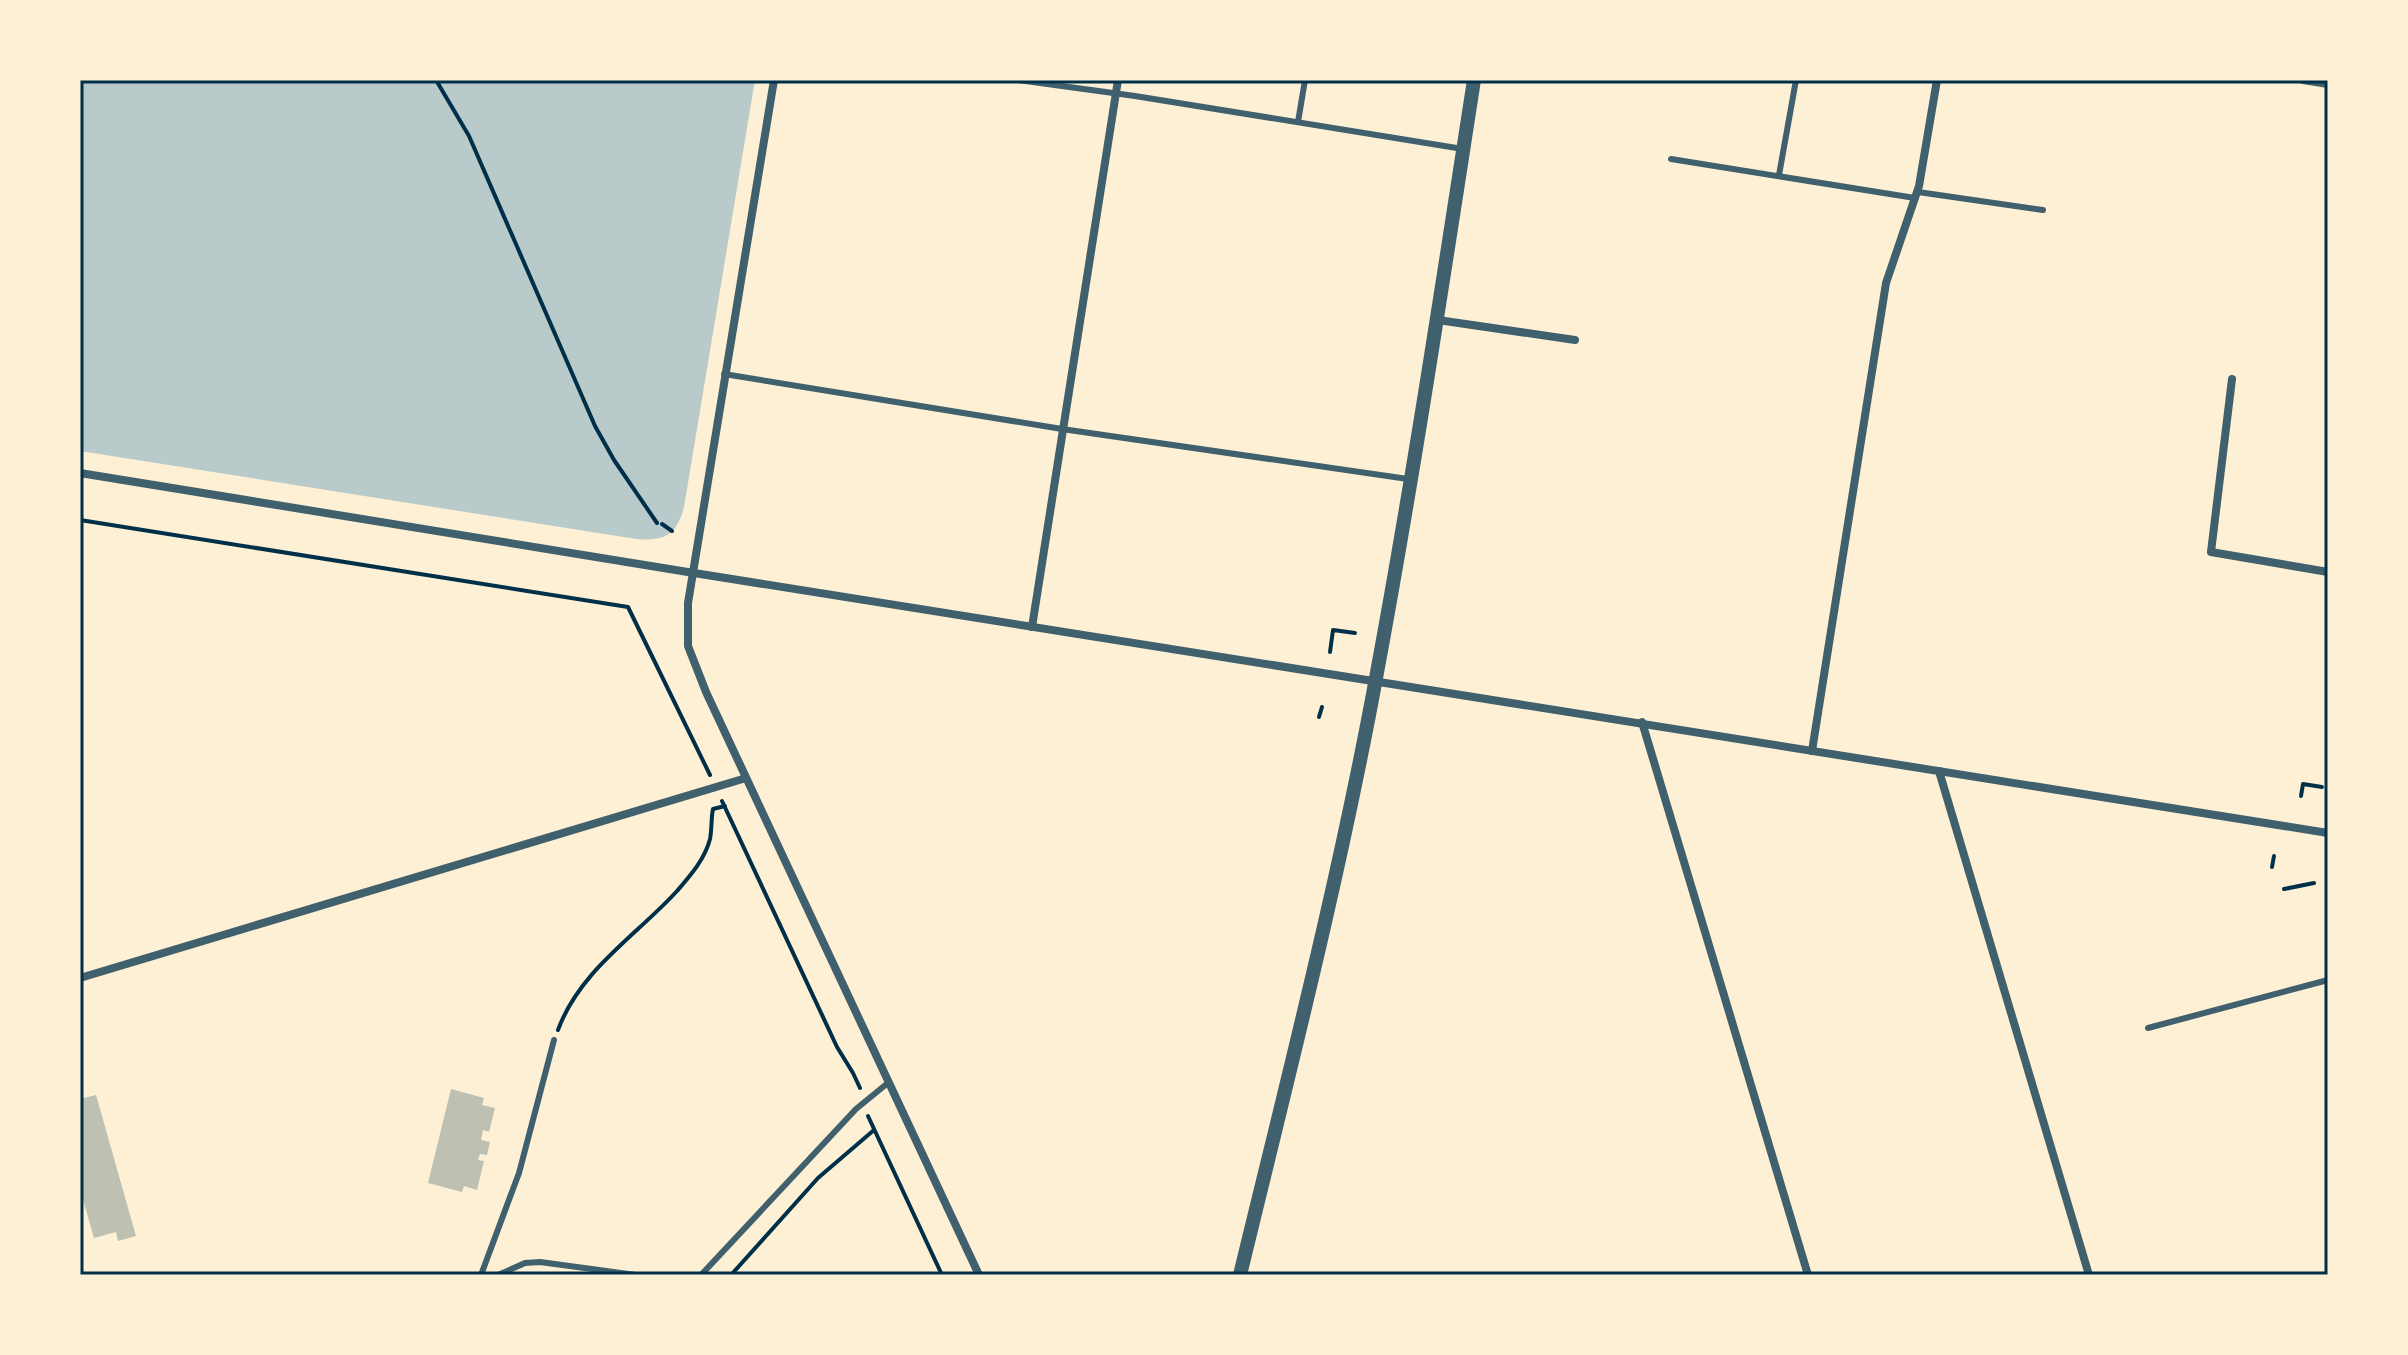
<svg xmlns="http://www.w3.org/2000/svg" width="2408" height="1355" font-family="'Zilla Slab',serif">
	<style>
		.green { fill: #b9caca }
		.building { fill: #bec0b2 }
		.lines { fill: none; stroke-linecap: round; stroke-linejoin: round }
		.path { stroke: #003049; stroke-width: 4 }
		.service { stroke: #3f606c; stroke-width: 6 }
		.minor { stroke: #3f606c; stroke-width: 8 }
		.tertiary { stroke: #3f606c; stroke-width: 14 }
		.neatline { fill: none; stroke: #003049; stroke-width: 3 }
	</style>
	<rect width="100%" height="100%" fill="#fdf0d5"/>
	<path class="green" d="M 80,80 L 755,80 L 684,507 C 676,536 665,541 636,539 L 80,451 Z"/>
	<g class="building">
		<polygon points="451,1089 484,1098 482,1105 495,1108 489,1132 483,1130 481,1140 490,1142 487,1155 480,1154 478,1160 484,1161 477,1190 464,1186 462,1192 428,1183"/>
		<polygon points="96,1095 136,1236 118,1241 116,1232 94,1238 80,1189 80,1099"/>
	</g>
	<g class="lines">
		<g class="path">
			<polyline points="436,80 469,136 595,426 614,460 657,523"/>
			<polyline points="80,520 628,607 710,775"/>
			<polyline points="662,524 672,531"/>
			<polyline points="1330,652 1333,630 1355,633"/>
			<polyline points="1319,717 1322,707"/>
			<polyline points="2301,796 2303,784 2322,787"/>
			<polyline points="722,801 837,1047 853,1073 860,1088"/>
			<polyline points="2272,867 2274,856"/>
			<polyline points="2284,889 2314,883"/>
			<path d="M 558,1030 C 580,970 636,936 677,891 C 690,876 705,859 710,839 C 712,829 711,818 713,809 L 725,806"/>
			<polyline points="868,1116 942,1275"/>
			<polyline points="731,1275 818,1178 874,1130"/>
		</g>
		<g class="service">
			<polyline points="1018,80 1135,96 1463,149"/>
			<polyline points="1298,122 1305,80"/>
			<polyline points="1671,159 1915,198"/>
			<polyline points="1779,175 1796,80"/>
			<polyline points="1918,192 2043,210"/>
			<polyline points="724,374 1062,429 1408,479"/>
			<polyline points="2148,1028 2328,980"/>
			<polyline points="481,1275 519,1173 554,1040"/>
			<polyline points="498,1275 525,1263 540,1262 636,1275"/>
			<polyline points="701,1275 856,1109 889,1082"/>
		</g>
		<g class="minor">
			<polyline points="774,80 688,603 688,646 706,692 979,1275"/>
			<polyline points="2303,80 2328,84"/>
			<polyline points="1438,320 1575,340"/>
			<polyline points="2232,379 2211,552 2328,572"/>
			<polyline points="80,473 694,573 2328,833"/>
			<polyline points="1032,627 1118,80"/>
			<polyline points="1642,722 1808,1275"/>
			<polyline points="1812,751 1886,283 1919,186 1937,80"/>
			<polyline points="1939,771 2089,1275"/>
			<polyline points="80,978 746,778"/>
		</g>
		<path class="tertiary" d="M 1240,1275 C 1288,1077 1339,879 1376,678 C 1413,479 1443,280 1474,80"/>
	</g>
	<rect width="2408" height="1355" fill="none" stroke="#fdf0d5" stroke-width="164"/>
	<rect x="82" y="82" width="2244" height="1191" class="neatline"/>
</svg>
